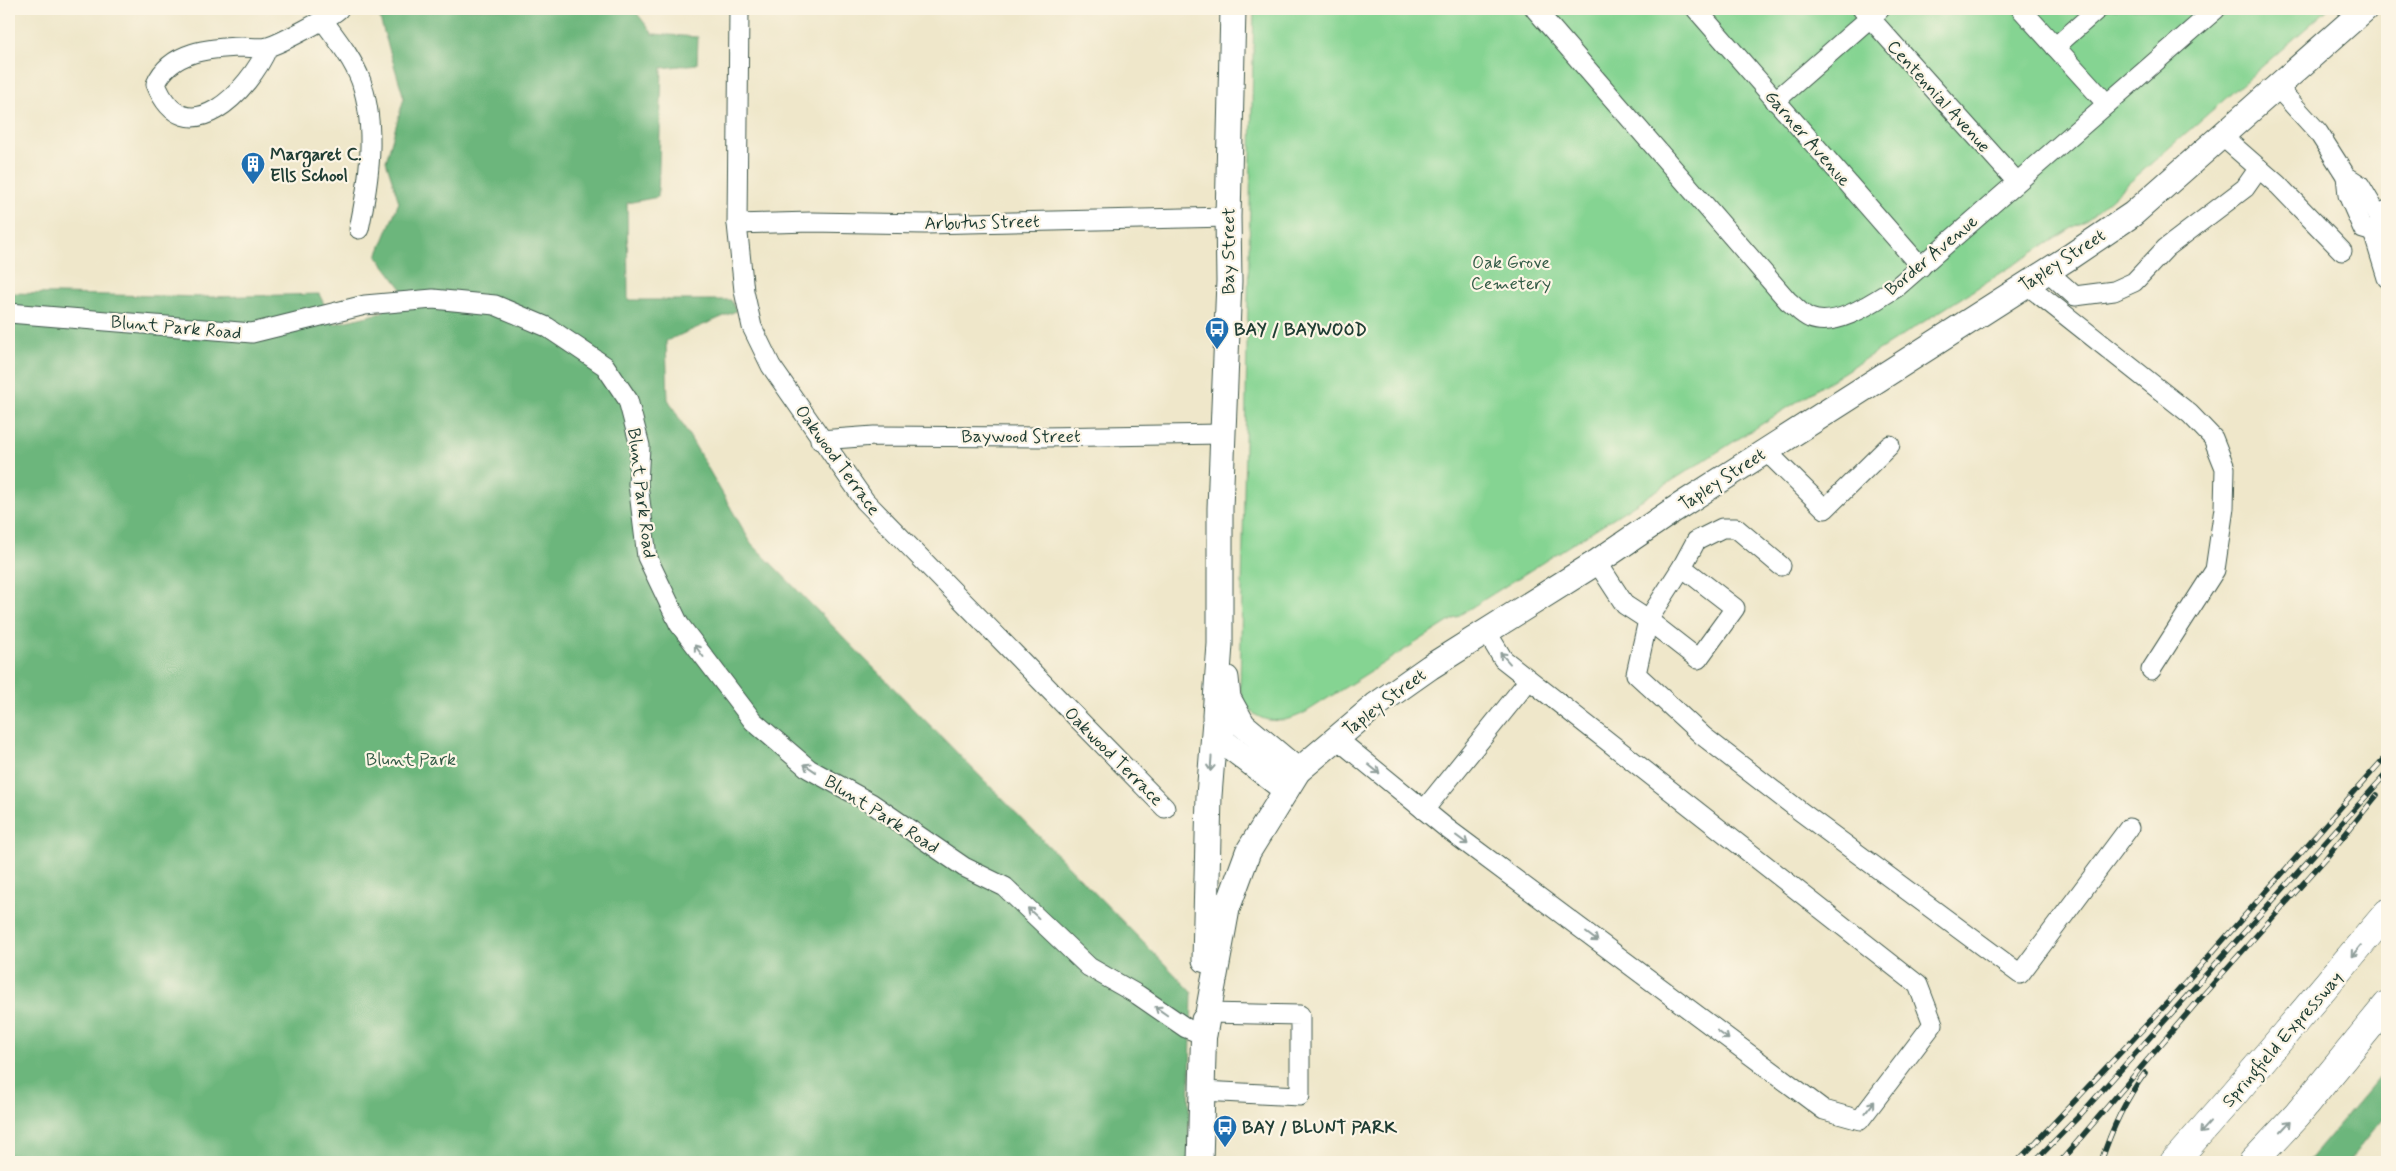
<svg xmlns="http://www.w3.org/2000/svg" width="2396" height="1171" font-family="Mynerve,sans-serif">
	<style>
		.green { fill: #85d492; stroke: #528863 }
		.forest { fill: #6cb67c; stroke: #467a58 }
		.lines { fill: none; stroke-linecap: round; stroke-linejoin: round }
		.minor-casing { stroke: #3e564a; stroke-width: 21 }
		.major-casing { stroke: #3e564a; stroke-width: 27 }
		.highway-casing { stroke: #3e564a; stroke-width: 29 }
		.minor { stroke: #fff; stroke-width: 19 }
		.major { stroke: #fff; stroke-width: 25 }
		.highway { stroke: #fff; stroke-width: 28 }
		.rail-casing { stroke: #1f3d34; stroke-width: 5.5 }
		.rail { stroke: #fcf5e5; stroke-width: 4; stroke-dasharray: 11; stroke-linecap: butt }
		.oneway { stroke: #8f9e9a }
		.labels { text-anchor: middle; stroke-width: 4.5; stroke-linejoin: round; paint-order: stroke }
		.street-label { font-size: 18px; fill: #1f3d34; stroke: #fcf5e5 }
		.poi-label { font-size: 18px; font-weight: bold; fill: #1f3d34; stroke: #fcf5e5; text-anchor: start }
		.park-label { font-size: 18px; fill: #335b47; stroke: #fcf5e5 }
	</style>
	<rect width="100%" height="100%" fill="#fcf5e5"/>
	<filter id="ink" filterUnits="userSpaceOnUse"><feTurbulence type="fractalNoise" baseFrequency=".02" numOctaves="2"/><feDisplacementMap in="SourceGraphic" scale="10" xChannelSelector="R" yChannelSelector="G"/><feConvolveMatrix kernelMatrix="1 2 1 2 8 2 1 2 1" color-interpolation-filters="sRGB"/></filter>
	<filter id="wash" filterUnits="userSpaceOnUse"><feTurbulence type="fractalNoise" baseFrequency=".0096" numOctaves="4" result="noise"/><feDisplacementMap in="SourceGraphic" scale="20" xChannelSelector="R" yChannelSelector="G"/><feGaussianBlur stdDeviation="1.12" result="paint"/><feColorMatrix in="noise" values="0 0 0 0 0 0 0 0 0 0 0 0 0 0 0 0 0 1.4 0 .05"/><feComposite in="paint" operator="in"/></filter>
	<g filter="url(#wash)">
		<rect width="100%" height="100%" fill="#efe7ca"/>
		<path class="green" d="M 1254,9 L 2328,9 L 2091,216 L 1306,712 C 1277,728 1245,723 1240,686 Z"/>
		<g class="forest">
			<polygon points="377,9 636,9 636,12 653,34 698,37 697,64 662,68 658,197 627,203 628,300 731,300 736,311 666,341 668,399 751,543 1192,992 1188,1162 9,1162 9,293 211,297 319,294 334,324 381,313 402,289 377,256 399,202 386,161 404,98"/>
			<polygon points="2387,1068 2387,1114 2349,1162 2307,1162"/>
		</g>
	</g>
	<g filter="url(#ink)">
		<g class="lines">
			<defs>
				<g id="minor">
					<polyline points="739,9 737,224 744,291 752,327 771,366 865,501 1165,808"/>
					<path d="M 1535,9 L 1788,301 C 1795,306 1802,315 1810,318 C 1837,329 1876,300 1897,287 L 2216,9"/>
					<polyline points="1696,9 1921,267"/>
					<polyline points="1862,9 2017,182"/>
					<polyline points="2021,9 2107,104"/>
					<path d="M 322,19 C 336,38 353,59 361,81 C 377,129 369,182 359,229"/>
					<path d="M 268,47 C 250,90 185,158 156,84 C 170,51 210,48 242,47 C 250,47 260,49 268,47 C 279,44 331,17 339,9"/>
					<polyline points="2055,47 2098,9"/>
					<polyline points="2277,87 2318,132 2346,176 2360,185 2380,219"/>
					<polyline points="1775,101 1880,9"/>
					<polyline points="2222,136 2278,185 2342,251"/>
					<polyline points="2346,176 2348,195 2363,229 2373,232"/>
					<polyline points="2387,210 2373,232 2387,278"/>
					<polyline points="737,224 811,222 925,224 1228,217"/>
					<polyline points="2047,271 2075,296 2114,291 2134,282 2166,248 2245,188 2259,168"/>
					<polyline points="2026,284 2190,414 2213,438 2225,468 2224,508 2215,570 2151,670"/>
					<polyline points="9,313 252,333 365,305 433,299 495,305 547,327 605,366 628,400 640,446 638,484 647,557 679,624 753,721 809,769 871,803 964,867 1005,887 1089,967 1138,995 1186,1028 1204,1035"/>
					<polyline points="820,440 874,436 1043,437 1222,434"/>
					<polyline points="1766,451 1825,509 1890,445"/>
					<polyline points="1597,562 1625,605 1648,620 1698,659 1735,608 1682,567"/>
					<polyline points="1781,566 1736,528 1722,528 1696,541 1682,567 1648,620 1636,674 1703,736 1800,811 2020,974 2129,828"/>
					<polyline points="1336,738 1445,827 1824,1110 1860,1120 1933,1024 1918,985 1503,659 1486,631"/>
					<polyline points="1424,810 1529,680"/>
					<polyline points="1202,1091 1300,1096 1300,1015 1208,1013"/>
				</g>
				<g id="major">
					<polyline points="1233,9 1228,217 1229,281 1220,508 1220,644 1215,715 1224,742 1286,790"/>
					<polyline points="1226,678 1228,698 1243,725 1298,771"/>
					<polyline points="1205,960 1209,796 1215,720"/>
					<polyline points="1204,1035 1227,909 1248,852 1298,771 1376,705 1430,667 1597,562 1672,511 2068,258 2133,214 2365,9"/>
					<polyline points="1200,1162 1204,1020"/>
				</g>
				<g id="highway">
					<polyline points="2174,1162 2234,1094 2387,913"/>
					<polyline points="2253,1162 2297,1115 2387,1005"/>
				</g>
			</defs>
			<use href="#minor" class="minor-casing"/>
			<use href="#major" class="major-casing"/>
			<use href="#highway" class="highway-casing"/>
			<use href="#minor" class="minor"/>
			<use href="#major" class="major"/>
			<use href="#highway" class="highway"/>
			<defs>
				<g id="rail">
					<polyline points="2017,1162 2170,1000 2387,755"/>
					<polyline points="2034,1162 2081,1114 2387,773"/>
					<polyline points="2060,1162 2204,994 2326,858 2377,795"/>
					<path d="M 2101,1162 C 2111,1131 2125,1100 2145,1073"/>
				</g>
			</defs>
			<use href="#rail" class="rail-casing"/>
			<use href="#rail" class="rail"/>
		</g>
		<defs><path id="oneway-shaft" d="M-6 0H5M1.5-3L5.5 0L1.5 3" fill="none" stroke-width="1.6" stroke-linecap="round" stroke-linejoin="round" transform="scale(1.25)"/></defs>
		<g class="oneway">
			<use href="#oneway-shaft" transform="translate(699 651) rotate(-127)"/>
			<use href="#oneway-shaft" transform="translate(1505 658) rotate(-132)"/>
			<use href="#oneway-shaft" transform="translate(1211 764) rotate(94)"/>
			<use href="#oneway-shaft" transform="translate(810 768) rotate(-146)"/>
			<use href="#oneway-shaft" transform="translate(1374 769) rotate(39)"/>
			<use href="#oneway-shaft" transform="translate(1462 840) rotate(37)"/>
			<use href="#oneway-shaft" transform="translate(1033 913) rotate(-137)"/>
			<use href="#oneway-shaft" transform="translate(1592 937) rotate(37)"/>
			<use href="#oneway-shaft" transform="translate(2356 951) rotate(130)"/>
			<use href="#oneway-shaft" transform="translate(1161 1011) rotate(-145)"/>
			<use href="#oneway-shaft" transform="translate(1723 1035) rotate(37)"/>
			<use href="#oneway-shaft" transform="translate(1870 1107) rotate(-52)"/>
			<use href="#oneway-shaft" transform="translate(2286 1126) rotate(-47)"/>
			<use href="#oneway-shaft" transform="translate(2205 1128) rotate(132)"/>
		</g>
	</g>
	<defs>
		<symbol id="building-pin" viewBox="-11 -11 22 30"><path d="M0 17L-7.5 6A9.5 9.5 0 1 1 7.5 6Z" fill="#1f6fb2" stroke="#fcf5e5"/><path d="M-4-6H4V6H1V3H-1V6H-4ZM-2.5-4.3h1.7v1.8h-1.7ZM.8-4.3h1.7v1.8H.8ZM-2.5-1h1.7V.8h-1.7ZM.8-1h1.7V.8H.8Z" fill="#fff"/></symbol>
		<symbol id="bus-pin" viewBox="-11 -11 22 30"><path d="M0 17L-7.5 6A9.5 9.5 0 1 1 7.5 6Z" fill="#1f6fb2" stroke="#fcf5e5"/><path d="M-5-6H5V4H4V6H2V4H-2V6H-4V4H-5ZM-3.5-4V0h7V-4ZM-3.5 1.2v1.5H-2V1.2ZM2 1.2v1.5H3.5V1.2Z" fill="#fff"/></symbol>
	</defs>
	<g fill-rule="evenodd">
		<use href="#building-pin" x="239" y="150" width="28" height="38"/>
		<use href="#bus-pin" x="1203" y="315" width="28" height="38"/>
		<use href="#bus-pin" x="1211" y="1113" width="28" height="38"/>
	</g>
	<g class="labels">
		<g class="street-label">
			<text transform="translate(1939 96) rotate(48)" y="6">Centennial Avenue</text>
			<text transform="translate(1808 138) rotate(49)" y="6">Garner Avenue</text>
			<text transform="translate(982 222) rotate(-1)" y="6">Arbutus Street</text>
			<text transform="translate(1228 251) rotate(-90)" y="6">Bay Street</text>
			<text transform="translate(1931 255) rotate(-40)" y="6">Border Avenue</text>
			<text transform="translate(2062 260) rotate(-33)" y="6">Tapley Street</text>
			<text transform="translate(176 327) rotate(5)" y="6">Blunt Park Road</text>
			<text x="1021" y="442">Baywood Street</text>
			<text transform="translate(838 460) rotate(54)" y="6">Oakwood Terrace</text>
			<text transform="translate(1722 479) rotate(-33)" y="6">Tapley Street</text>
			<text transform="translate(642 493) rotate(83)" y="6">Blunt Park Road</text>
			<text transform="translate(1384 702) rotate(-37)" y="6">Tapley Street</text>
			<text transform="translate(1114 756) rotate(45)" y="6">Oakwood Terrace</text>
			<text transform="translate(882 814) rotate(32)" y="6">Blunt Park Road</text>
			<text transform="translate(2282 1039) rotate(-49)" y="6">Springfield Expressway</text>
		</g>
		<g class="poi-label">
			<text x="270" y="160">Margaret C.<tspan x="270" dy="21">Ells School</tspan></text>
			<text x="1234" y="335">BAY / BAYWOOD</text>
			<text x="1242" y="1133">BAY / BLUNT PARK</text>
		</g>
		<g class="park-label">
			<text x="1511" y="268">Oak Grove<tspan x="1511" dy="21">Cemetery</tspan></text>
			<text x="411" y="765">Blunt Park</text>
		</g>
	</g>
	<rect width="2396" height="1171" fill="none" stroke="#fcf5e5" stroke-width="30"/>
</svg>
